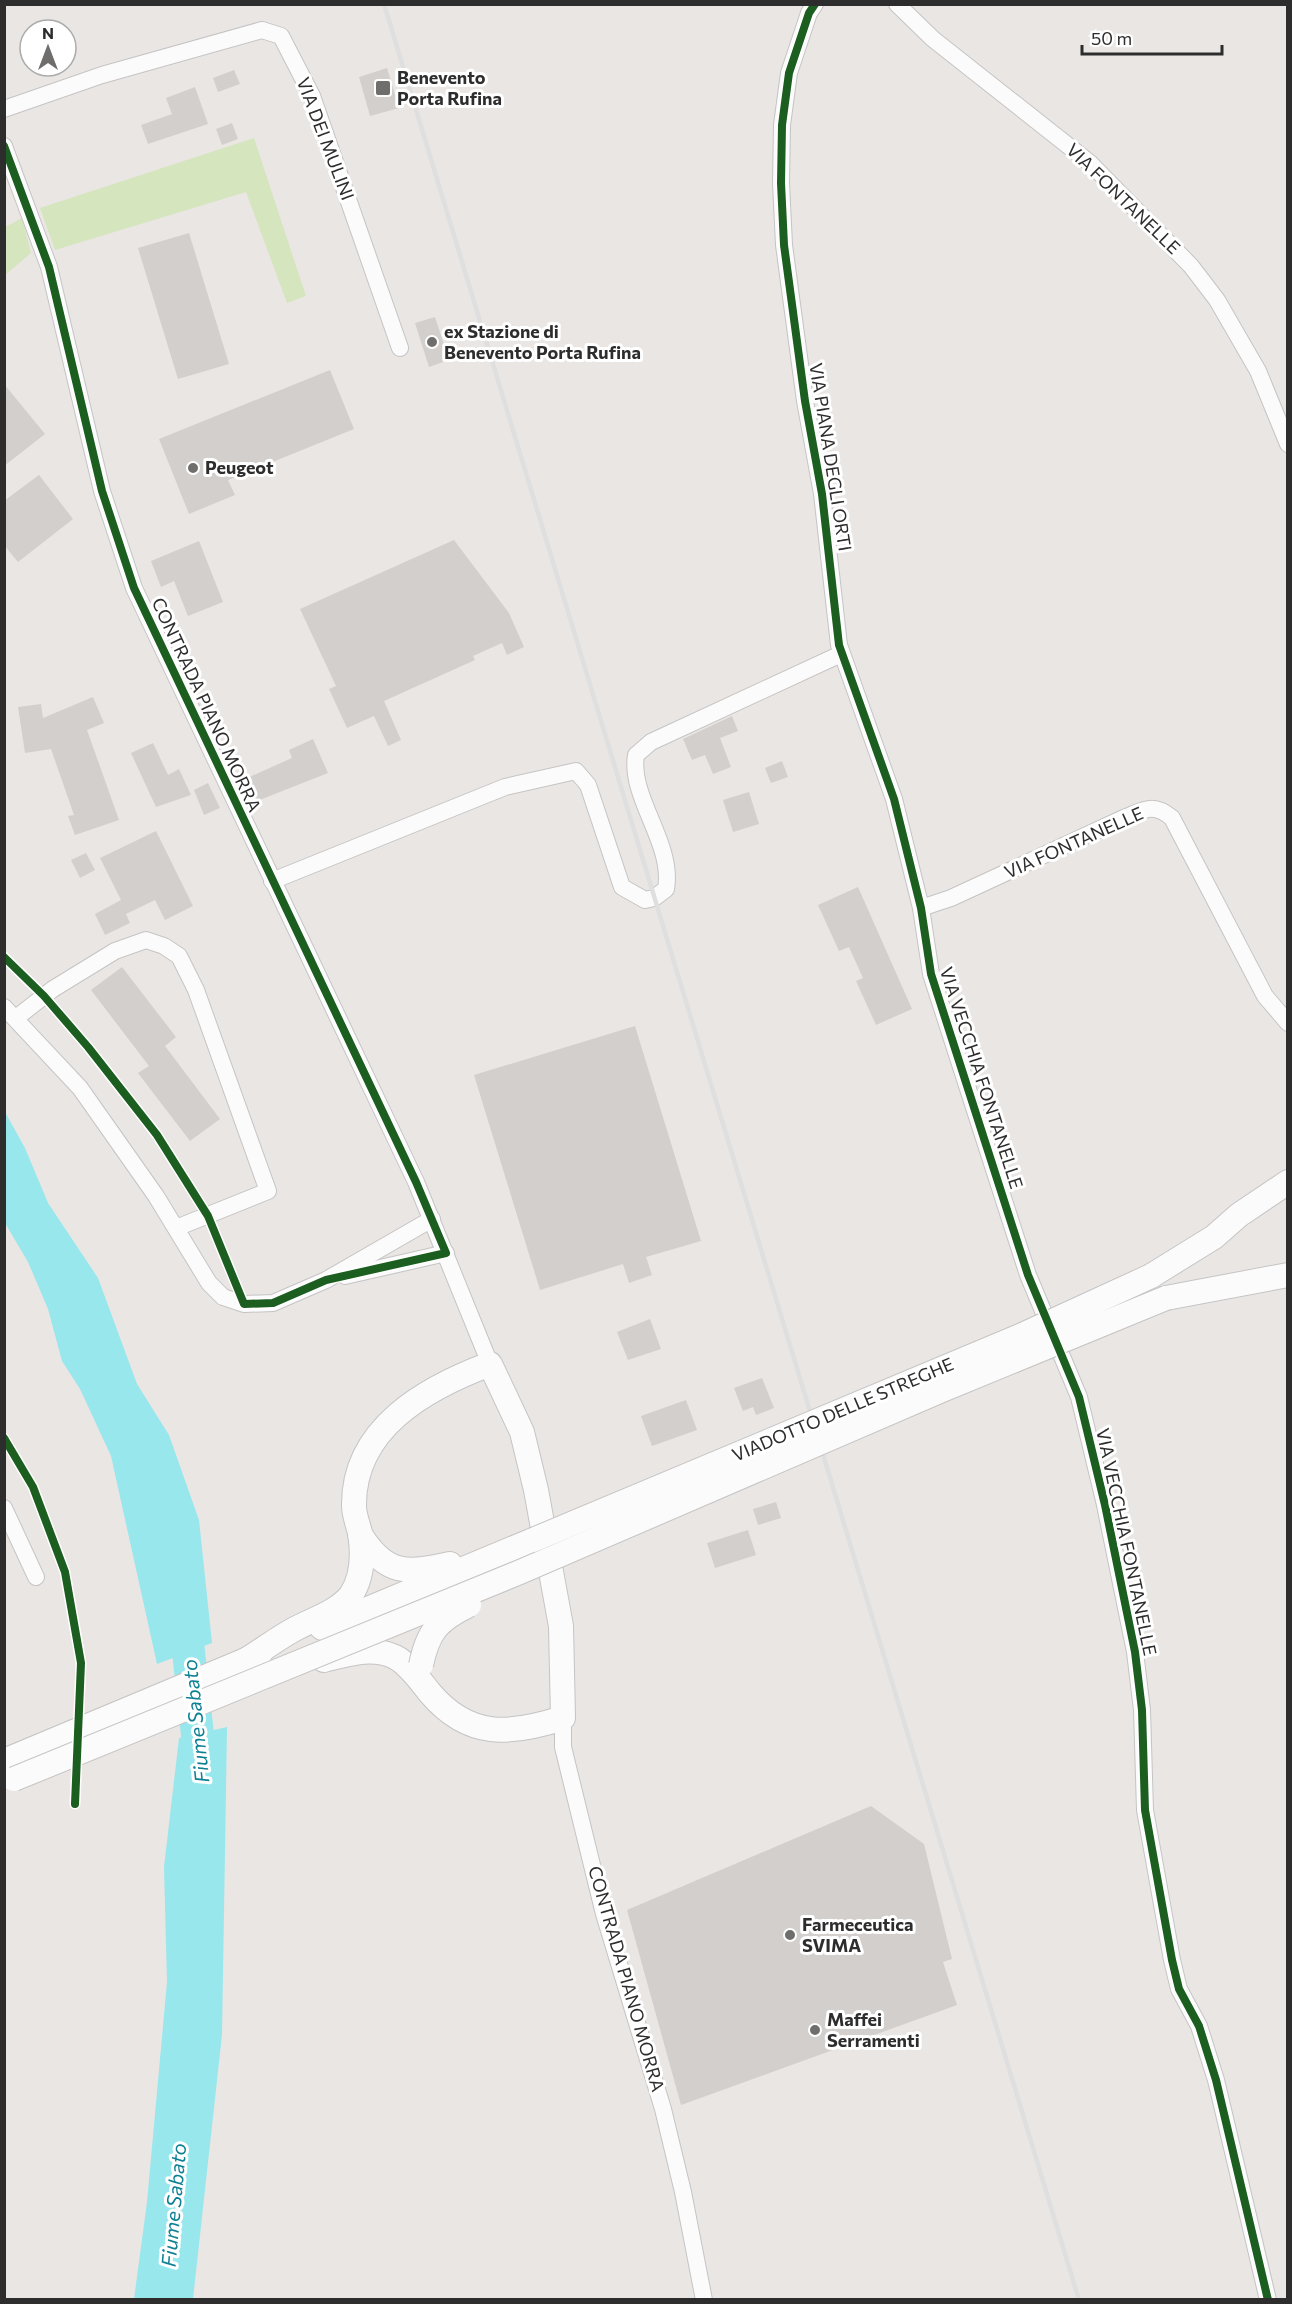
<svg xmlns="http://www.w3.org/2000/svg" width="1292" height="2304" font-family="Commissioner,sans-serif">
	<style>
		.green { fill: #d5e5bd }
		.water { fill: #98e7ec }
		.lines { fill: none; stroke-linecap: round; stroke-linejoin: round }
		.river { stroke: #98e7ec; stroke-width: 33 }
		.building { fill: #d2cfcd }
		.street-casing { stroke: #c5c4c4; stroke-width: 18 }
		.secondary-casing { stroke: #c5c4c4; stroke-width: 26 }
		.street { stroke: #fcfbfb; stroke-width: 16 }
		.secondary { stroke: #fcfbfb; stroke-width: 24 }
		.rail { stroke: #dfdfe0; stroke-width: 4.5 }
		.secondary-bridge-casing { stroke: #c5c4c4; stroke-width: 26; stroke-linecap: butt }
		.secondary-bridge { stroke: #fcfbfb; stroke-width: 24 }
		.cycleway-casing { stroke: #fff; stroke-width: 11 }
		.cycleway { stroke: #1b5e20; stroke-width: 8 }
		.poi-dot { fill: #6f6e6d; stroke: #fff; stroke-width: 2 }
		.labels { text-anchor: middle; stroke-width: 6; stroke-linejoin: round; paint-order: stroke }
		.poi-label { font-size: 18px; font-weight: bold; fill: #2d2d2d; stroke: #fff; text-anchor: start }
		.street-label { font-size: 18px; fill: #2d2d2d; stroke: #fff }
		.water-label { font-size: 20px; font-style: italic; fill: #0e8093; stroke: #fff }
	</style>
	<rect width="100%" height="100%" fill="#eae6e4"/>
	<g class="green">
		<polygon points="254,138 306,296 287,303 246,192 55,250 40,208"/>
		<polygon points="22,218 31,253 5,275 5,227"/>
	</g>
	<g class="water">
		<polygon points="5,1112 25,1148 48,1203 98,1278 137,1384 169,1435 199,1520 212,1643 157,1664 111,1456 80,1389 62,1361 48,1309 28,1262 5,1223"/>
		<polygon points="227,1727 222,2035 193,2299 134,2299 147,2202 167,1982 164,1867 179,1738"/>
	</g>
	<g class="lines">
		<polyline class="river" points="181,1608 185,1619 202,1777"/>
	</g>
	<g class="building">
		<polygon points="387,68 399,108 370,116 359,77"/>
		<polygon points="234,70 240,84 218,92 213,78"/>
		<polygon points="195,87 208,124 148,144 141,125 172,114 166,98"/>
		<polygon points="232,123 238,139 222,145 216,129"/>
		<polygon points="189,233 229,364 178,379 138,248"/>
		<polygon points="435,317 449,360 429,367 415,323"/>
		<polygon points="330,370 354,429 228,480 235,495 189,514 159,439"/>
		<polygon points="4,384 45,434 4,466"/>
		<polygon points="39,475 73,519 18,562 4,545 4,501"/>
		<polygon points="454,540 509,613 524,647 507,655 502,643 473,656 475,660 384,701 401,740 388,746 374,716 347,728 329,689 336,686 300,609"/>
		<polygon points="199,541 223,602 188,616 174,581 161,587 151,561"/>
		<polygon points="93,697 104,723 87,730 119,820 75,835 68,816 74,815 51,749 25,753 18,707 41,704 43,718"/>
		<polygon points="732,716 738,731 720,738 731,767 713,774 705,755 692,760 683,739"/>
		<polygon points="313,739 328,773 257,801 247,778 292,758 289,750"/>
		<polygon points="153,743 168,775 179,769 191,795 156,807 131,753"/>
		<polygon points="782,761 788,777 771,783 765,768"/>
		<polygon points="208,783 220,808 204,815 194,790"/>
		<polygon points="749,792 759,824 733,832 723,800"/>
		<polygon points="156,831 193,906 165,920 155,900 126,914 130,923 105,935 95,914 121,900 100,858"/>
		<polygon points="86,853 95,870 80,878 71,860"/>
		<polygon points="858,887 912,1009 876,1025 856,981 863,978 849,947 839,951 818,905"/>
		<polygon points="122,967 176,1037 165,1046 220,1119 190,1141 138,1073 149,1066 91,990"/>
		<polygon points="635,1026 701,1241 646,1257 652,1275 629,1283 623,1264 540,1290 474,1075"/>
		<polygon points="650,1319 661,1349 628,1360 617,1332"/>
		<polygon points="762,1378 774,1408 756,1415 753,1407 743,1411 734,1388"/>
		<polygon points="686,1400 697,1430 652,1446 641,1416"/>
		<polygon points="776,1502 781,1518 758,1525 753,1509"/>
		<polygon points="748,1530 756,1555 715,1568 707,1543"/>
		<polygon points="871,1806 924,1844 952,1959 943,1962 957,2005 681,2105 627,1910"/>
	</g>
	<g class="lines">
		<defs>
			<g id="street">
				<polyline points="815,4 809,13 789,73 782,125 781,183 784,245 805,401 822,494 839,645 894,799 921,908 931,974 1028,1275 1079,1397 1105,1505 1135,1652 1142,1710 1145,1810 1172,1960 1179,1989 1199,2026 1216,2080 1268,2300"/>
				<polyline points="897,4 933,39 1090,163 1191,266 1217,300 1258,371 1288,444"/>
				<polyline points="4,109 102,75 262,30 281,36 312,96 400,348"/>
				<polyline points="4,146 49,267 102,491 134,588 416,1182 490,1364"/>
				<path d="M 272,881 L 505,787 L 576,771 L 588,785 L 622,887 L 645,900 L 654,898 L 666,889 C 674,843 629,798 636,755 L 651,742 L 841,654"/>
				<path d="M 921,908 L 951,898 L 1126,817 C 1146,809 1154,803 1172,818 L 1265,996 L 1288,1023"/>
				<polyline points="4,1007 80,1088 156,1196 209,1283 223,1297 244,1304 273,1303 326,1280 432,1219"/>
				<polyline points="16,1018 53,989 115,951 146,940 164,946 179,956 196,990 268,1191 176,1228"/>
				<polyline points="345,1276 446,1253"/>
				<polyline points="4,1508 36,1577"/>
				<polyline points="563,1718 563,1747 604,1914 663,2109 683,2192 704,2300"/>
			</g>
			<g id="secondary">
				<polyline points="1151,1276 1214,1237 1239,1215 1288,1182"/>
				<polyline points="1166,1298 1288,1275"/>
				<path d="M 360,1534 C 385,1575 407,1574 450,1564"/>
				<polyline points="322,1628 533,1540"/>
				<path d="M 246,1660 C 262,1650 277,1639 293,1630 C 311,1620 338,1612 351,1595 C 363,1577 363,1552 360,1533 C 358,1524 354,1515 354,1506 C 353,1428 426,1388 490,1364 L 522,1432 L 536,1490 L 561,1626 L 563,1718 C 510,1735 469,1739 430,1693 C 421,1682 409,1664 395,1657 C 372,1646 348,1654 324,1660"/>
				<polyline points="4,1761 260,1654"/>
			</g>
		</defs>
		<use href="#street" class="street-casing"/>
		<use href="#secondary" class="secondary-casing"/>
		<use href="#street" class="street"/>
		<use href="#secondary" class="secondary"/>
		<polyline class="rail" points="384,4 1079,2300"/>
		<defs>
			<g id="secondary-bridge">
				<polyline points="533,1540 1020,1336 1151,1276"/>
				<path d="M 421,1665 C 428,1631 438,1620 469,1605"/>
				<polyline points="14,1779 520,1572 942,1390 1166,1298"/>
			</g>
		</defs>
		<use href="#secondary-bridge" class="secondary-bridge-casing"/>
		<use href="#secondary-bridge" class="secondary-bridge"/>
		<defs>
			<g id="cycleway">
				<polyline points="815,4 809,13 789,73 782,125 781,183 784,245 805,401 822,494 839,645 894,799 921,908 931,974 1028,1275 1079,1397 1105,1505 1135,1652 1142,1710 1145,1810 1172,1960 1179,1989 1199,2026 1216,2080 1268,2300"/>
				<polyline points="4,146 49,267 102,491 134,588 416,1182 446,1253 326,1280 273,1303 244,1304 208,1216 157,1135 88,1047 44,996 4,957"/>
				<polyline points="4,1438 33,1487 65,1572 81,1663 75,1804"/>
			</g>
		</defs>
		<use href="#cycleway" class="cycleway-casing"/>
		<use href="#cycleway" class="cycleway"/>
	</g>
	<g class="poi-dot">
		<rect x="375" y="80" width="16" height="16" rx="3"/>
		<circle cx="432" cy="342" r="6"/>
		<circle cx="193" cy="468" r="6"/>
		<circle cx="790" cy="1935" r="6"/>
		<circle cx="815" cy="2030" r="6"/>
	</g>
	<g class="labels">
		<g class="poi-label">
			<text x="397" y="84">Benevento<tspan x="397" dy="21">Porta Rufina</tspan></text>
			<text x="444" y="338">ex Stazione di<tspan x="444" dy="21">Benevento Porta Rufina</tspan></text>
			<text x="205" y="474">Peugeot</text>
			<text x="802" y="1931">Farmeceutica<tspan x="802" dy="21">SVIMA</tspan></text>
			<text x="827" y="2026">Maffei<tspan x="827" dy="21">Serramenti</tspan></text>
		</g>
		<g class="street-label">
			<text transform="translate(325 139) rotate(69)" y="6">VIA DEI MULINI</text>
			<text transform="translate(1123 199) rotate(44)" y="6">VIA FONTANELLE</text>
			<text transform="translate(830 457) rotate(81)" y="6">VIA PIANA DEGLI ORTI</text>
			<text transform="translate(206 705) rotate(65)" y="6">CONTRADA PIANO MORRA</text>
			<text transform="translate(1074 843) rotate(-24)" y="6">VIA FONTANELLE</text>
			<text transform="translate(981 1078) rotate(72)" y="6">VIA VECCHIA FONTANELLE</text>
			<text transform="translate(843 1410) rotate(-23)" y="6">VIADOTTO DELLE STREGHE</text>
			<text transform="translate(1126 1542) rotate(78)" y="6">VIA VECCHIA FONTANELLE</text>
			<text transform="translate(626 1979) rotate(74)" y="6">CONTRADA PIANO MORRA</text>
		</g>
		<g class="water-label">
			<text transform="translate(196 1721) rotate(-96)" y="7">Fiume Sabato</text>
			<text transform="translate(174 2205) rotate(-85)" y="7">Fiume Sabato</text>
		</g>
	</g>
	<rect width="1292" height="2304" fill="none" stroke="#2d2d2d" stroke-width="12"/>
	<g transform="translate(48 48)"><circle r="28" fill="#ffffff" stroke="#ababab" stroke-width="1.5"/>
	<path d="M0-4.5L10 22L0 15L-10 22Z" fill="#6f6e6d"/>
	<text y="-9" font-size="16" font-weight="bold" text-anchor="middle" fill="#2d2d2d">N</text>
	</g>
	<path d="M1082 45v9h140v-9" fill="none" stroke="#2d2d2d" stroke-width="3"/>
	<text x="1091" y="45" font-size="18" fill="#2d2d2d" stroke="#ffffff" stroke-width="4.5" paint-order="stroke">50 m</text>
</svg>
